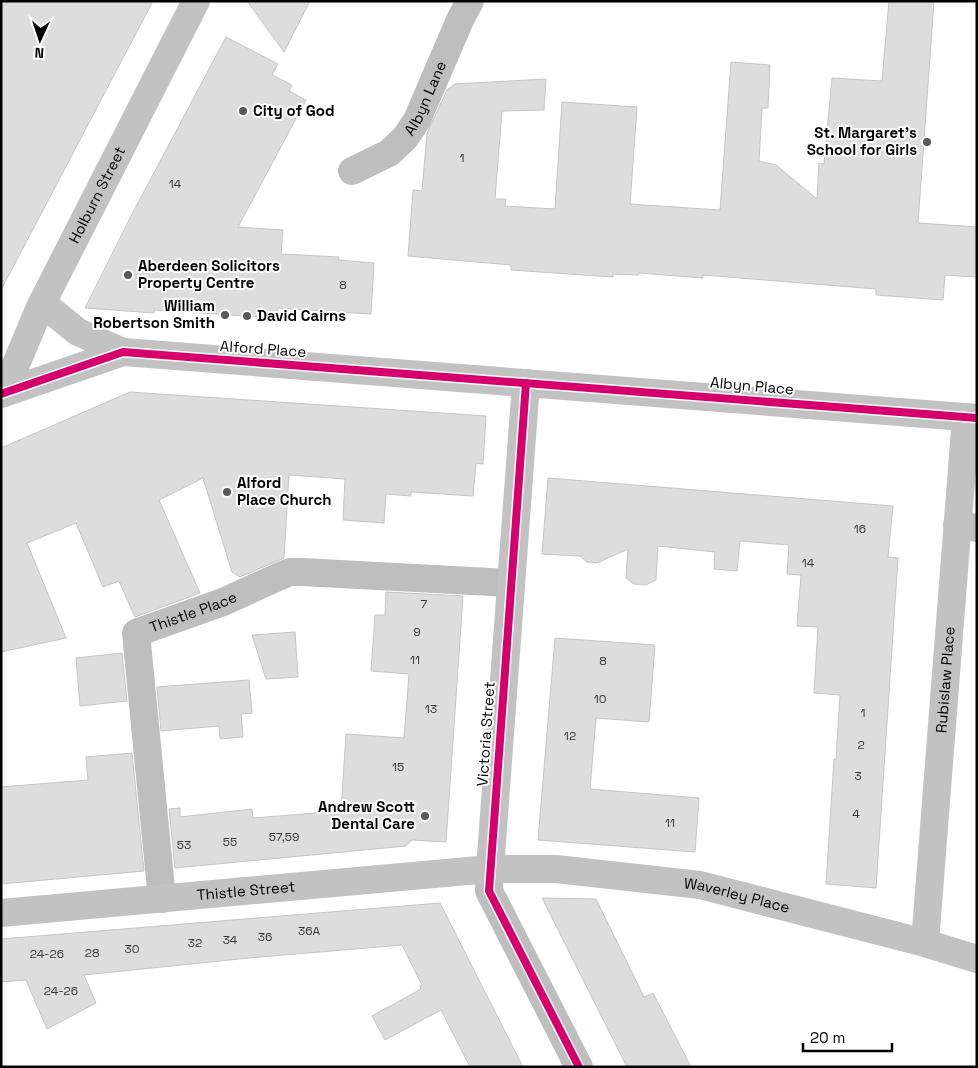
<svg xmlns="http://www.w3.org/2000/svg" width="978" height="1068" font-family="'Space Grotesk',sans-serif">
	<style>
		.building { fill: #ddd; stroke: #c5c5c5 }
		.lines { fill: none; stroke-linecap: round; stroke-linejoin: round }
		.street { stroke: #bebebe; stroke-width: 28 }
		.secondary { stroke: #c2c2c2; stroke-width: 28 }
		.cycleway-casing { stroke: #fff; stroke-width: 11 }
		.cycleway { stroke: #d6006c; stroke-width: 8 }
		.poi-dot { fill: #595959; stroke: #fff; stroke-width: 2 }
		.labels { text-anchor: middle; stroke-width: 4; stroke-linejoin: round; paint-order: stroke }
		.number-label { font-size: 12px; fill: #373737 }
		.street-label { font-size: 15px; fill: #000; stroke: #fff }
		.poi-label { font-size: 15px; font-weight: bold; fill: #000; stroke: #fff; text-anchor: start }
	</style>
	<rect width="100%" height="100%" fill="#fff"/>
	<g class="building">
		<polygon points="1,1 153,1 1,290"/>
		<polygon points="247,1 310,1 284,52"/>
		<polygon points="889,1 934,1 918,223 977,227 977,277 945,275 943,300 876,295 876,289 703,275 703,278 639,273 639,275 613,274 613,277 511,270 511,265 408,256 413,190 422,191 427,133 447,90 455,84 546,79 544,110 502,111 495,199 506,199 505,206 555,209 562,102 637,107 630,204 720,210 731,62 770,65 768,108 762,108 759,161 776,165 817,199 819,163 824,164 832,78 882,81"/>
		<polygon points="226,37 278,64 272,75 292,85 289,91 306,100 238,227 283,230 281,254 339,257 338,260 374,263 371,314 278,308 277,318 154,310 154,313 85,308 131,216"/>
		<polygon points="130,392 486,416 483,464 476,463 473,496 411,492 411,496 386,494 384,523 343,520 345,479 289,475 284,558 240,577 232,572 203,478 159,500 200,593 135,617 119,581 103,587 76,523 27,543 66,638 1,652 1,448"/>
		<polygon points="548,478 893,506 888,557 898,558 876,888 826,884 834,759 836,759 840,695 814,693 818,627 797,626 801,575 787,574 789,545 740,541 737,571 714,569 715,552 658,546 656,580 646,585 634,584 626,578 628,549 597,563 587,562 580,556 542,554"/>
		<polygon points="386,592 463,596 446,842 412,840 406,846 175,868 169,809 180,808 180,817 252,809 253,818 341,811 346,734 404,738 409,674 371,671 375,615 385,615"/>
		<polygon points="295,632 298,677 266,679 252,635"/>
		<polygon points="555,638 655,645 649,722 596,718 590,789 699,798 695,852 538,840"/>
		<polygon points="122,653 127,701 80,706 76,658"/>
		<polygon points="249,680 252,713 241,714 243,737 220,739 219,726 161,731 157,687"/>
		<polygon points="132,753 144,871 1,884 1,787 88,780 86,757"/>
		<polygon points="542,898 596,899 644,997 653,993 691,1067 627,1067"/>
		<polygon points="440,903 523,1067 470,1067 441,1010 385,1040 372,1016 421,989 420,986 422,985 402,945 249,958 84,975 96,1003 47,1029 26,980 1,982 1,939"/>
	</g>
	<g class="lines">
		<g class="street">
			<path id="s1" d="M 352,171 L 389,153 L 405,138 L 417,120 L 460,20 L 470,1"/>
			<polyline points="957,525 977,528"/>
			<polyline points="490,869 489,891 579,1067"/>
			<path id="s2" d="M 162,899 L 136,633 L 223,602 L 278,577 L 290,572 L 302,572 L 511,583"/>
		</g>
		<g class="secondary">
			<polyline points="42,303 78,332 123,352"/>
			<path id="s3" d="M 4,393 L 40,307 L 196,1"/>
			<polyline points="1,394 123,352 977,418"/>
			<polyline points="490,869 526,383"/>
			<path id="s4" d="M 1,913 L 490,869 L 556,869 L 700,885 L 925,943 L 977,959"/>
			<path id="s5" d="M 925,943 L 966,417"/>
		</g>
		<defs>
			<g id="cycleway">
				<polyline points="526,383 489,891 579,1067"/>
				<polyline points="1,394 123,352 977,418"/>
			</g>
		</defs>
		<use href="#cycleway" class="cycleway-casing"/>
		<use href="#cycleway" class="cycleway"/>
	</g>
	<g class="poi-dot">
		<circle cx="243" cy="111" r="5"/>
		<circle cx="927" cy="142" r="5"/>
		<circle cx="128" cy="275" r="5"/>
		<circle cx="225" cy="315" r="5"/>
		<circle cx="247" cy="316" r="5"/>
		<circle cx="227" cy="492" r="5"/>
		<circle cx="425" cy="816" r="5"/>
	</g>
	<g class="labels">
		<g class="number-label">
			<text x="462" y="162">1</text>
			<text x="175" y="188">14</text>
			<text x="343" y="289">8</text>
			<text x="860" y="533">16</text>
			<text x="808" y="567">14</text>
			<text x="424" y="608">7</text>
			<text x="417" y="636">9</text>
			<text x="415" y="664">11</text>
			<text x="603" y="665">8</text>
			<text x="600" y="703">10</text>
			<text x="431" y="713">13</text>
			<text x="863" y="717">1</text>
			<text x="570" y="740">12</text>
			<text x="861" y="749">2</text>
			<text x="398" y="771">15</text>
			<text x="858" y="780">3</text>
			<text x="856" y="818">4</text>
			<text x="670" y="827">11</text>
			<text x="284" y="841">57,59</text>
			<text x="230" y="846">55</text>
			<text x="184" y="849">53</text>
			<text x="309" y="935">36A</text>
			<text x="265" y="941">36</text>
			<text x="230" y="944">34</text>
			<text x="195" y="947">32</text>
			<text x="132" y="953">30</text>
			<text x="92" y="957">28</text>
			<text x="47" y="958">24-26</text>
			<text x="61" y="995">24-26</text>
		</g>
		<g class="street-label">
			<text dy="5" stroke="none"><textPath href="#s1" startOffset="108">Albyn Lane</textPath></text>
			<text dy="5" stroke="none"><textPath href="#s3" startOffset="219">Holburn Street</textPath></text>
			<text transform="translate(263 349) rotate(4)" y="5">Alford Place</text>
			<text transform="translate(752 386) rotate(5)" y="5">Albyn Place</text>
			<text dy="5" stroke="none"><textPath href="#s2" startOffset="328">Thistle Place</textPath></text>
			<text dy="5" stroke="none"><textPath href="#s5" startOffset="264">Rubislaw Place</textPath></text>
			<text transform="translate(486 734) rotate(-86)" y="5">Victoria Street</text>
			<text dy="5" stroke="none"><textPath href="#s4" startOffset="246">Thistle Street</textPath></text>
			<text dy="5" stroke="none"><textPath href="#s4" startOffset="740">Waverley Place</textPath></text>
		</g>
		<g class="poi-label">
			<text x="253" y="116">City of God</text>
			<text x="917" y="138" text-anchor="end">St. Margaret's<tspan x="917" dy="17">School for Girls</tspan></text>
			<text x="138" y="271">Aberdeen Solicitors<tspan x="138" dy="17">Property Centre</tspan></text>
			<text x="215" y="311" text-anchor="end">William<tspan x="215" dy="17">Robertson Smith</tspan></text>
			<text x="257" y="321">David Cairns</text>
			<text x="237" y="488">Alford<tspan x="237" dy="17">Place Church</tspan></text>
			<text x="415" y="812" text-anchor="end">Andrew Scott<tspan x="415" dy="17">Dental Care</tspan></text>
		</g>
	</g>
	<rect width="978" height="1068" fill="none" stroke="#000000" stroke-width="5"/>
	<g transform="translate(40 40) rotate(183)" stroke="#ffffff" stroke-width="4" paint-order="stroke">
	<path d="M0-4L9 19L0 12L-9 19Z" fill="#000000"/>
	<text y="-8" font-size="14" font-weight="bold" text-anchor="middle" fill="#000000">N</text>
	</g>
	<path d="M803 1043v8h89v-8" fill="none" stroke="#000000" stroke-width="2.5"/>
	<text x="810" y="1043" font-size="15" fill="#000000" stroke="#ffffff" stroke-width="4" paint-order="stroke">20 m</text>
</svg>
